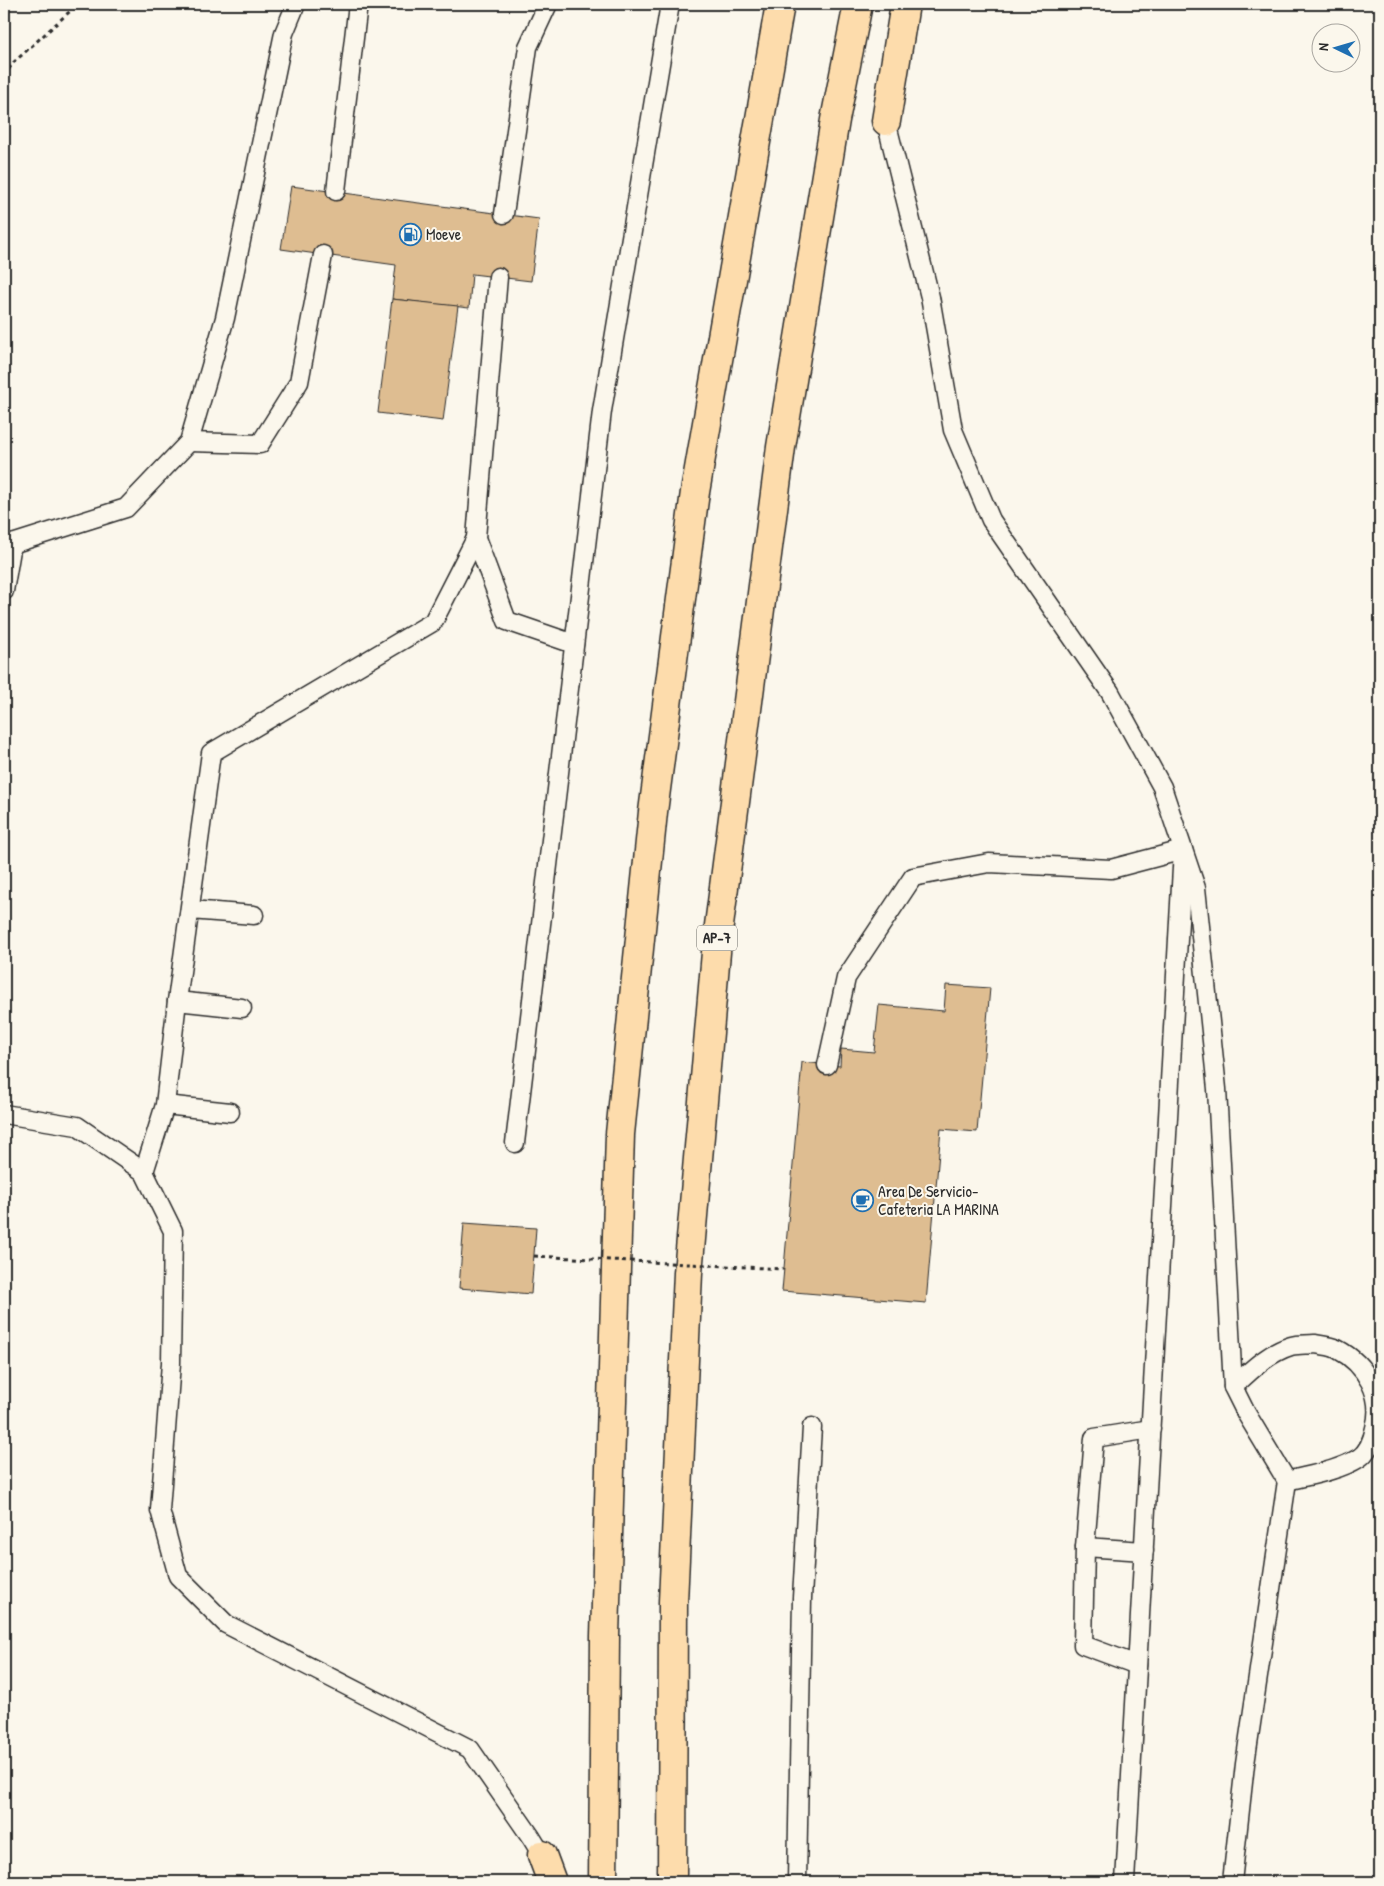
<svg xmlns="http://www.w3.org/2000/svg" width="1384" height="1886" font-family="'Patrick Hand',sans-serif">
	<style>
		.building { fill: #debd91; stroke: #2b2b2b }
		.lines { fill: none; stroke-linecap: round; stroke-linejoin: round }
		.service-casing { stroke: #2b2b2b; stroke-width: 21 }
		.motorway-casing { stroke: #2b2b2b; stroke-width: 31 }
		.path { stroke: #2b2b2b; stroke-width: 3; stroke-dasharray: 4 4; stroke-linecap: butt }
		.service { stroke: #fbf7ec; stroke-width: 18 }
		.motorway { stroke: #fddcac; stroke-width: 28 }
		.path-bridge { stroke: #2b2b2b; stroke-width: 3; stroke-dasharray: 4 4; stroke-linecap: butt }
		.labels { text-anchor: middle; stroke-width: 4; stroke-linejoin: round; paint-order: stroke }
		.shield { fill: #fbf7ec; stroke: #696865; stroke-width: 1 }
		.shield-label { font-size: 15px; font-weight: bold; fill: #2b2b2b }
		.poi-label { font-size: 16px; fill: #2b2b2b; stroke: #fbf7ec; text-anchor: start }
	</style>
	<rect width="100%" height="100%" fill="#fbf7ec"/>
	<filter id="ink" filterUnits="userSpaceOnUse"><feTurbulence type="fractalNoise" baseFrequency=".02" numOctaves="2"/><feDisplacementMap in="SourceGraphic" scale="10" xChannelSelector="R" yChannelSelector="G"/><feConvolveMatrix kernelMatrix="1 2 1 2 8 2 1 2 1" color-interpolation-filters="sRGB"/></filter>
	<g filter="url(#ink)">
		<g class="building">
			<polygon points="291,186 539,219 531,281 472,274 469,308 392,299 396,265 281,249"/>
			<polygon points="392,299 458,306 443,421 378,413"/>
			<polygon points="946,985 990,988 977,1132 941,1129 926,1303 782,1291 802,1062 840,1066 841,1049 874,1052 879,1005 944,1011"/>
			<polygon points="464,1223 536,1228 531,1294 459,1288"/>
		</g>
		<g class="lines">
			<defs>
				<g id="service">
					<polyline points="886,121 930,297 953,430 991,520 1110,692 1162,787 1196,888 1217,1089 1233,1387"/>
					<polyline points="336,191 358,4"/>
					<polyline points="504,214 528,47 548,4"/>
					<polyline points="498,277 476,538 507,621 574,644"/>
					<polyline points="189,442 260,444 299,382 323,255"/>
					<polyline points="4,543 12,544 126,508 189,442 225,318 284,33 296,4"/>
					<polyline points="4,591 12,544"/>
					<polyline points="190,910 254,915"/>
					<polyline points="177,1001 242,1008"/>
					<polyline points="827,1065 846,978 913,877 989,863 1111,869 1183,850 1125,1882"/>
					<polyline points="165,1105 230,1112"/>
					<polyline points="4,1114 77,1126 144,1172 173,1231 171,1363 160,1510 178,1576 226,1624 470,1749 531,1837 542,1855"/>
					<polyline points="515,1143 602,411 670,4"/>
					<polyline points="144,1172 165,1105 177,1001 211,753 433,622 476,538"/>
					<path d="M 1315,1344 C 1322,1345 1331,1346 1337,1349 C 1366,1364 1384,1396 1375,1428 C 1373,1438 1368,1452 1359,1458 C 1338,1471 1310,1475 1287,1481 L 1246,1413 L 1233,1387 C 1250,1371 1268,1353 1291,1346 C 1298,1344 1307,1345 1315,1344 Z"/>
					<polyline points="1085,1547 1144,1551"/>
					<polyline points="1137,1665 1083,1645 1085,1547 1094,1438 1151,1429"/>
					<polyline points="797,1882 802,1598 812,1427"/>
					<polyline points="1232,1882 1245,1764 1287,1481"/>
				</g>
				<g id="motorway">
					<polyline points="886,121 905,4"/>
					<polyline points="542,1855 552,1882"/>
					<polyline points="603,1882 605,1636 620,1134 653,812 695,492 780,4"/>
					<polyline points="672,1882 673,1602 688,1273 717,941 781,447 835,120 858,4"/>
				</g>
			</defs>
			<use href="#service" class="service-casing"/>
			<use href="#motorway" class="motorway-casing"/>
			<polyline class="path" points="4,76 13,63 78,4"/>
			<use href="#service" class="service"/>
			<use href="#motorway" class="motorway"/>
			<polyline class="path-bridge" points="534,1256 784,1269"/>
		</g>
	</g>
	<defs>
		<symbol id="fuel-ring" viewBox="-11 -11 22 22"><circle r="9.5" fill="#fbf7ec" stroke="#1f6fb2" stroke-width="1.5"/><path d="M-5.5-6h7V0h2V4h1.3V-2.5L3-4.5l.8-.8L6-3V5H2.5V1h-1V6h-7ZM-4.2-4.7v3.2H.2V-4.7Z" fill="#1f6fb2"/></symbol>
		<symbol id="cafe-ring" viewBox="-11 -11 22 22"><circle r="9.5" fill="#fbf7ec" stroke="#1f6fb2" stroke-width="1.5"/><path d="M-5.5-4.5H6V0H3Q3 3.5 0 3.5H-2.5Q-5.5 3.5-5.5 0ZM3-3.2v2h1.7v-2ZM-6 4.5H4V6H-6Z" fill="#1f6fb2"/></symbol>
	</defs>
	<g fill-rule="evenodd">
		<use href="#fuel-ring" x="398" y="222" width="25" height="25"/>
		<use href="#cafe-ring" x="850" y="1188" width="25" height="25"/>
	</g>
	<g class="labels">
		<rect class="shield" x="697" y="925.5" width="40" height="25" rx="4"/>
		<g class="shield-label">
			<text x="717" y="943">AP-7</text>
		</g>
		<g class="poi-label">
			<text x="426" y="240">Moeve</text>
			<text x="878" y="1197">Area De Servicio-<tspan x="878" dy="18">Cafeteria LA MARINA</tspan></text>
		</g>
	</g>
	<rect width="1384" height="1886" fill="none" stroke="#fbf7ec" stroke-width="20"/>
	<rect x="10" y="10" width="1364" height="1866" fill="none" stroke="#2b2b2b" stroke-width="2" filter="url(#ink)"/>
	<g transform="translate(1336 48) rotate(275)"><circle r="24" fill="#fbf7ec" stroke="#a8a59f"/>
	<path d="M0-4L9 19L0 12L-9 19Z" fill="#1f6fb2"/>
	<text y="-8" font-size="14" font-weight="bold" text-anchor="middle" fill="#2b2b2b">N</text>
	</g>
</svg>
